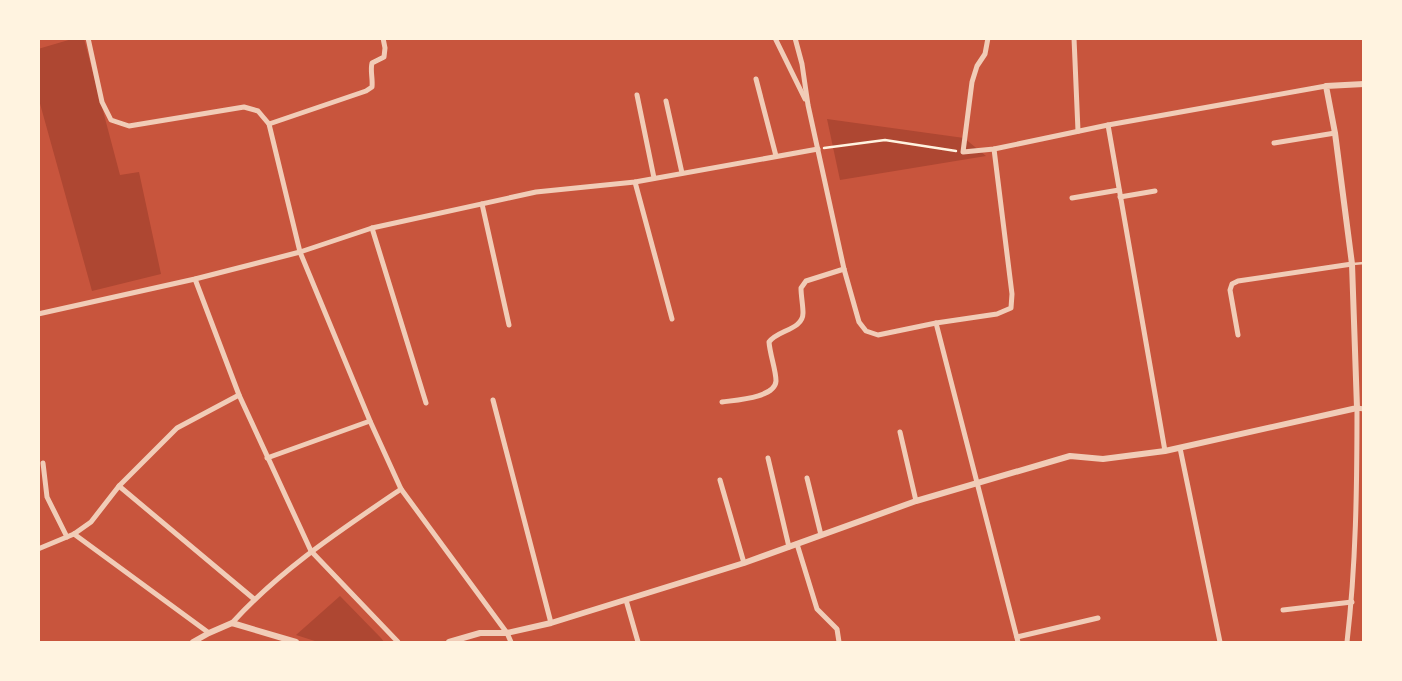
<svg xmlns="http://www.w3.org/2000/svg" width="1402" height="681" font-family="'Noto Sans',sans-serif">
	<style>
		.green { fill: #ae4732 }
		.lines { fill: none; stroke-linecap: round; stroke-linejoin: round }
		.path { stroke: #fff3e0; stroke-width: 2.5 }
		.service { stroke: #f1ccb7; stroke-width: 2.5 }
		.minor { stroke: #f1ccb7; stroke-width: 5 }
		.tertiary { stroke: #f1ccb7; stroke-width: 6 }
	</style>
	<rect width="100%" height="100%" fill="#c8553d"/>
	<g class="green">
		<polygon points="72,39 84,39 120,175 139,172 161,274 92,291 39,100 38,49"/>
		<polygon points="827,119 964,138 986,156 840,180"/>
		<polygon points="340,596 381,638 384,642 318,642 296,635"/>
	</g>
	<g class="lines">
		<polyline class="path" points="824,148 885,140 956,151"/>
		<polyline class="service" points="1353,264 1364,263"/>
		<g class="minor">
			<polyline points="88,38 102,102 111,120 129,126 244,107 258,111 269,124 300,252 370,421 401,489 507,633 511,642"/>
			<polyline points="775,38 805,99"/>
			<polyline points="795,38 802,64 808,105 844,269 859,322 866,331 878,335 936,323 997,314 1011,308 1012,294 994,149"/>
			<polyline points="988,38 985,54 977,66 972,82 963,152 994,149 1108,125 1326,86"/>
			<polyline points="1074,38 1078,131"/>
			<polyline points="756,79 776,156"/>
			<polyline points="637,95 654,178"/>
			<polyline points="666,101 682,173"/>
			<path d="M 269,124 L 366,91 L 372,87 C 373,79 370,71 372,63 L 384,57 L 385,48 L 383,38"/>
			<polyline points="1108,125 1165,451"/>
			<polyline points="1274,143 1335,133"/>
			<polyline points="635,182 672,319"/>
			<polyline points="1120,197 1155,191"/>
			<polyline points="1072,198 1119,190"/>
			<polyline points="482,204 509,325"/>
			<polyline points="372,228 426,403"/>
			<polyline points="195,279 239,395 311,551 398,642"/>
			<polyline points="38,314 195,279 300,252 372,228 536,192 635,182 818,149"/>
			<polyline points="936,323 1018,642"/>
			<polyline points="1238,335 1230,290 1232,284 1238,281 1352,264"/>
			<polyline points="493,400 551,623"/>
			<path d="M 722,402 C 735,400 775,398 776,381 C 776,370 770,355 769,342 C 777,330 803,330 803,313 C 803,305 801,296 801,288 L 806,281 L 844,269"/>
			<polyline points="900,432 916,501"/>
			<polyline points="1180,448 1220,642"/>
			<polyline points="267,458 370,421"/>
			<polyline points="768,458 789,547"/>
			<polyline points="43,463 47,497 67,537"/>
			<polyline points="807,478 821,535"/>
			<polyline points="720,480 744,563"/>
			<polyline points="119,486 254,599"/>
			<polyline points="74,534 209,633"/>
			<polyline points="797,544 817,609 837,629 839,642"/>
			<polyline points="38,549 74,534 91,522 119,486 177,428 239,395"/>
			<polyline points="626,600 638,642"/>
			<polyline points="1283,610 1352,602"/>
			<path d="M 232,623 C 281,569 341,530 401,489"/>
			<polyline points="1017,637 1098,618"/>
			<path d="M 1347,642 C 1356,565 1357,487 1357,408 L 1364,409"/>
		</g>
		<g class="tertiary">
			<polyline points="193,642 209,633 232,623 296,642"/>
			<polyline points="449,642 480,633 507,633 551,623 744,563 916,501 1070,456 1103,459 1165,451 1357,408 1352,264 1335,133 1326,86 1364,84"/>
		</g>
	</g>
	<rect width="1402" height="681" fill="none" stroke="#fff3e0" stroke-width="80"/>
</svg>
